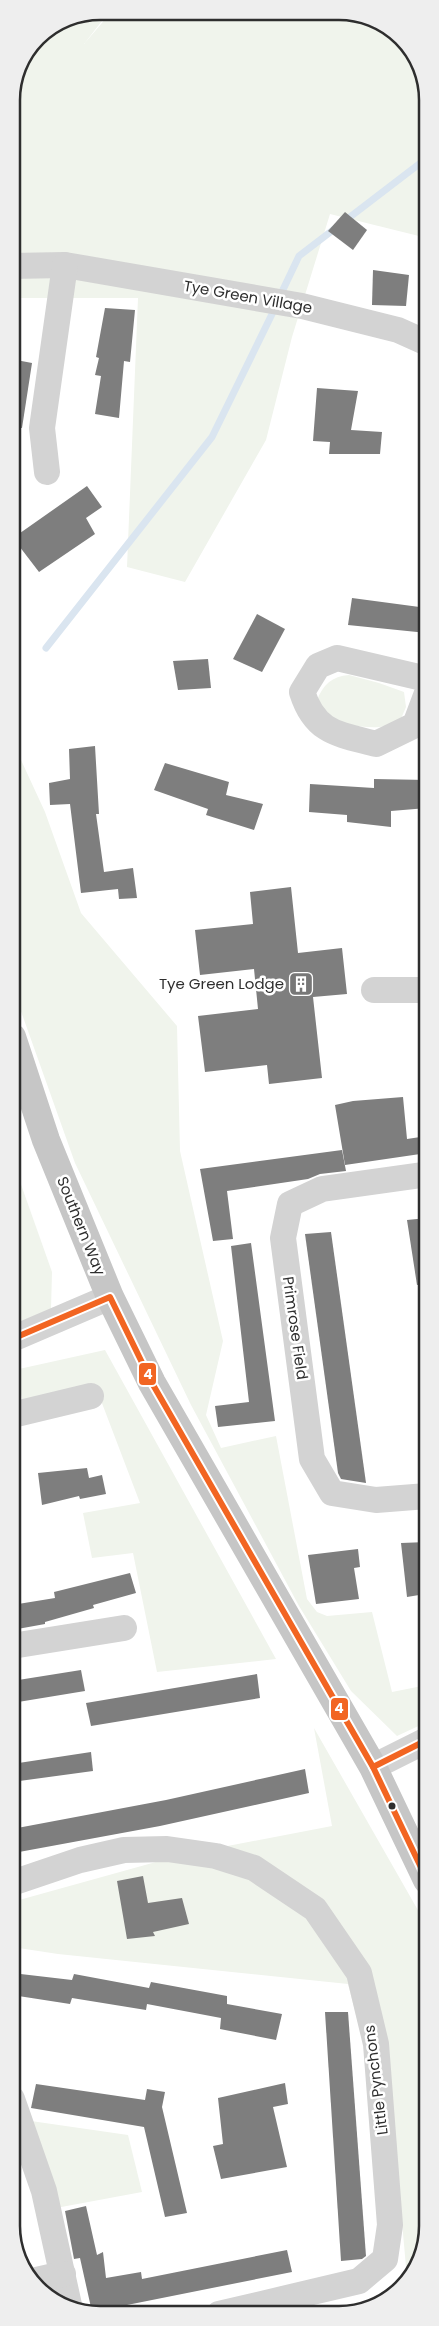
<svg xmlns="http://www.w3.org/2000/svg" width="439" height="2326" font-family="Poppins,sans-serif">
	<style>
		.green { fill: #f0f4ec }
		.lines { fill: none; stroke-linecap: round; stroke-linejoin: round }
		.stream { stroke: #dae5f0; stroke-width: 7 }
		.building { fill: #7e7e7e }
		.minor { stroke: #d3d3d3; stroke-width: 26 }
		.major { stroke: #c6c6c6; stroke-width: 28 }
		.bus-1-casing { stroke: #fff; stroke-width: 10 }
		.bus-1 { stroke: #f26522; stroke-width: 6 }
		.bus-dot { fill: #2e2e2e; stroke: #fff; stroke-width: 2 }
		.labels { text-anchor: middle; stroke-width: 5; stroke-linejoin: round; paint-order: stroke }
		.street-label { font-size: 15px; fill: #2e2e2e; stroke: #fff }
		.poi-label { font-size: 15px; fill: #2e2e2e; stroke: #fff; text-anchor: end }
		.rim { fill: none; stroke: #2e2e2e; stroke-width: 2.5 }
		.line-badge { stroke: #fff; stroke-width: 2 }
		.badge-label { font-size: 14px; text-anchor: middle; font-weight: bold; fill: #fff }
	</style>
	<rect width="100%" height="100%" fill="#fff"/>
	<g class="green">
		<polygon points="362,14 406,42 427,89 427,238 330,214 292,337 266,440 185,582 127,567 138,298 11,298 11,94 37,37 66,18 105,17 84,44 107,17"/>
		<path d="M 349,675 L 379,683 L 404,692 L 406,707 L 400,721 C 379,732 357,726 335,722 L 317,700 C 323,685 332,676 349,675 Z"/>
		<polygon points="12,687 21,760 45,812 81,913 177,1026 180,1151 223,1341 206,1415 221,1448 276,1436 307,1599 317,1612 327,1616 372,1612 392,1692 427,1685 427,1722 397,1736 351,1691 299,1606 191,1405 75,1163 12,986"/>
		<polygon points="12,1159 52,1272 51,1309 12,1325"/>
		<polygon points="105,1350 276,1659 157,1672 133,1553 92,1558 83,1513 140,1503 100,1398 22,1400 19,1382 19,1369"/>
		<polygon points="314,1728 427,1926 428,2232 411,2269 406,2267 398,2177 348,1984 58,1954 12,1947 12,1902 181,1855 332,1826"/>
		<polygon points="31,2121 128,2135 142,2192 56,2208"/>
	</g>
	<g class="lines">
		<g class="stream">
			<polyline points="279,298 299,256 427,158"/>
			<polyline points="46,648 212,437 275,308"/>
		</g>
	</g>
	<g class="building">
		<polygon points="345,212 367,230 353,250 328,231"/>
		<polygon points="373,270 409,275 406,306 372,305"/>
		<polygon points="105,308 135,310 130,362 124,361 119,418 95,414 101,376 95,375 99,358 96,357"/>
		<polygon points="11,359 32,363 22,428 12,427"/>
		<polygon points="317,388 358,391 351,430 382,432 380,454 329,454 330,442 313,441"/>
		<polygon points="87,486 102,507 86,518 95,534 39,572 13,538"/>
		<polygon points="352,598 427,608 427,633 348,625"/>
		<polygon points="257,614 285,629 262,672 233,659"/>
		<polygon points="208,659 211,688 178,690 173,661"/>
		<polygon points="95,746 99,814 96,814 104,872 133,868 137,898 119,899 118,889 81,893 70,804 50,805 49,783 70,779 69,749"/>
		<polygon points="165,763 229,782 226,795 263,804 254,830 206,815 208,809 154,790"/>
		<polygon points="374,779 427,780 427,808 391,811 391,827 347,822 347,815 309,812 310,784 374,788"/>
		<polygon points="291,887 298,953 342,948 347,994 313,997 322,1078 269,1084 267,1065 205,1072 198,1016 258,1009 254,969 200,975 195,930 253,924 250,892"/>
		<polygon points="403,1097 407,1139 427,1136 427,1153 345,1165 335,1105 353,1101"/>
		<polygon points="342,1150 346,1171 320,1174 308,1179 227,1191 233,1239 213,1241 200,1169"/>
		<polygon points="427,1218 427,1284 417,1285 407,1220"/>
		<polygon points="331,1232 366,1483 341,1479 338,1473 305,1234"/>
		<polygon points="251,1243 275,1421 218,1427 215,1406 249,1402 231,1246"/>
		<polygon points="87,1468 89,1478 102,1475 106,1494 80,1499 79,1496 42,1505 38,1473"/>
		<polygon points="427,1542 427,1560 420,1561 425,1594 407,1597 401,1543"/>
		<polygon points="358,1549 360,1567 354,1568 359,1599 316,1604 308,1555"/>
		<polygon points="130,1573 136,1593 93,1605 94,1608 45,1622 45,1624 12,1630 12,1605 55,1598 54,1592"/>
		<polygon points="81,1670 85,1691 12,1703 12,1681"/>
		<polygon points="257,1674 260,1698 91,1726 86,1703"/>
		<polygon points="91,1752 93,1771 12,1782 12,1764"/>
		<polygon points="305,1769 309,1793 160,1826 19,1852 18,1848 12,1850 12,1829 166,1800"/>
		<polygon points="143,1876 148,1903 182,1898 189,1924 153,1932 155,1936 127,1939 117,1881"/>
		<polygon points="12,1973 72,1980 74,1974 149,1988 151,1982 227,1996 227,2004 282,2014 276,2040 220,2029 221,2018 147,2004 146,2010 72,1998 70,2004 12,1995"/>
		<polygon points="325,2012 348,2012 366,2256 362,2259 341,2261"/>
		<polygon points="285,2083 288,2104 273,2107 287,2167 221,2179 213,2146 223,2144 218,2098"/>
		<polygon points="36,2084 145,2100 147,2089 165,2092 162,2107 187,2213 165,2217 144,2127 31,2108"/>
		<polygon points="86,2206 97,2255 103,2252 106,2278 141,2272 142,2279 287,2250 292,2272 92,2312 80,2258 74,2259 65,2211"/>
	</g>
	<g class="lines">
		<g class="minor">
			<polyline points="11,266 65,265 302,306 398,330 427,343"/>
			<polyline points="47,472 42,428 65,265"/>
			<path d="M 427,679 L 337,658 L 318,666 L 302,692 C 315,733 338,734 376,744 L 415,725 L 427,693"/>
			<polyline points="374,990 427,990"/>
			<polyline points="427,1176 422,1175 322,1189 290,1204 283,1238 312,1459 332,1493 376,1500 427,1496"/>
			<polyline points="12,1339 110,1297"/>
			<polyline points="12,1415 91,1396"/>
			<polyline points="12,1646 124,1628"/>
			<polyline points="373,1767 427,1740"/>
			<polyline points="12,1883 80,1860 124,1850 167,1849 216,1856 254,1868 315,1909 359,1973 376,2044 390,2225 385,2259 359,2281 219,2314"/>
			<polyline points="12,2099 44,2191 69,2305"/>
			<polyline points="32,2281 63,2274"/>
		</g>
		<polyline class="major" points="12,1037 46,1140 110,1297 152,1383 373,1767 427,1880"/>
		<defs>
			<g id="bus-1">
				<polyline points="12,1339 110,1297 152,1383 373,1767 427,1880"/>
				<polyline points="373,1767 427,1740"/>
			</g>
		</defs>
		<use href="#bus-1" class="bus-1-casing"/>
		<use href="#bus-1" class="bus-1"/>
	</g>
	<defs>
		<symbol id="building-square" viewBox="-11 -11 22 22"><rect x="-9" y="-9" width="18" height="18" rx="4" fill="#777" stroke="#fff"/><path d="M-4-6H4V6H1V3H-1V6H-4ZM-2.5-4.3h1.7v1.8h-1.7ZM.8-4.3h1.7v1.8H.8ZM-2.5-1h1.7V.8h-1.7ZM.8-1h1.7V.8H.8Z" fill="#fff"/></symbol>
	</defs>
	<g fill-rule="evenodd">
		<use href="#building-square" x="287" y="970" width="28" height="28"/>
	</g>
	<circle class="bus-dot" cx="392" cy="1806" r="4.5"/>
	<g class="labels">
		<g class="street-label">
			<text transform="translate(248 297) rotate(10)" y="5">Tye Green Village</text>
			<text transform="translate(81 1226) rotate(68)" y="5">Southern Way</text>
			<text transform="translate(295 1328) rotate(82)" y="5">Primrose Field</text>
			<text transform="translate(376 2080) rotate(-97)" y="5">Little Pynchons</text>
		</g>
		<g class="poi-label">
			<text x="284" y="989">Tye Green Lodge</text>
		</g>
	</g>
	<path d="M0 0H439V2326H0ZM100 20H339A80 80 0 0 1 419 100V2226A80 80 0 0 1 339 2306H100A80 80 0 0 1 20 2226V100A80 80 0 0 1 100 20Z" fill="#eee" fill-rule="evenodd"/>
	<path class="rim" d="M100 20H339A80 80 0 0 1 419 100V2226A80 80 0 0 1 339 2306H100A80 80 0 0 1 20 2226V100A80 80 0 0 1 100 20Z"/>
	<g class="line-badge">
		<rect x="138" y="1362" width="19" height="24" rx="5" fill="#f26522"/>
		<rect x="330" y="1697" width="19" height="24" rx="5" fill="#f26522"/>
	</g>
	<g class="badge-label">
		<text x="148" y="1379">4</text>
		<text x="339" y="1713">4</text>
	</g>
</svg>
